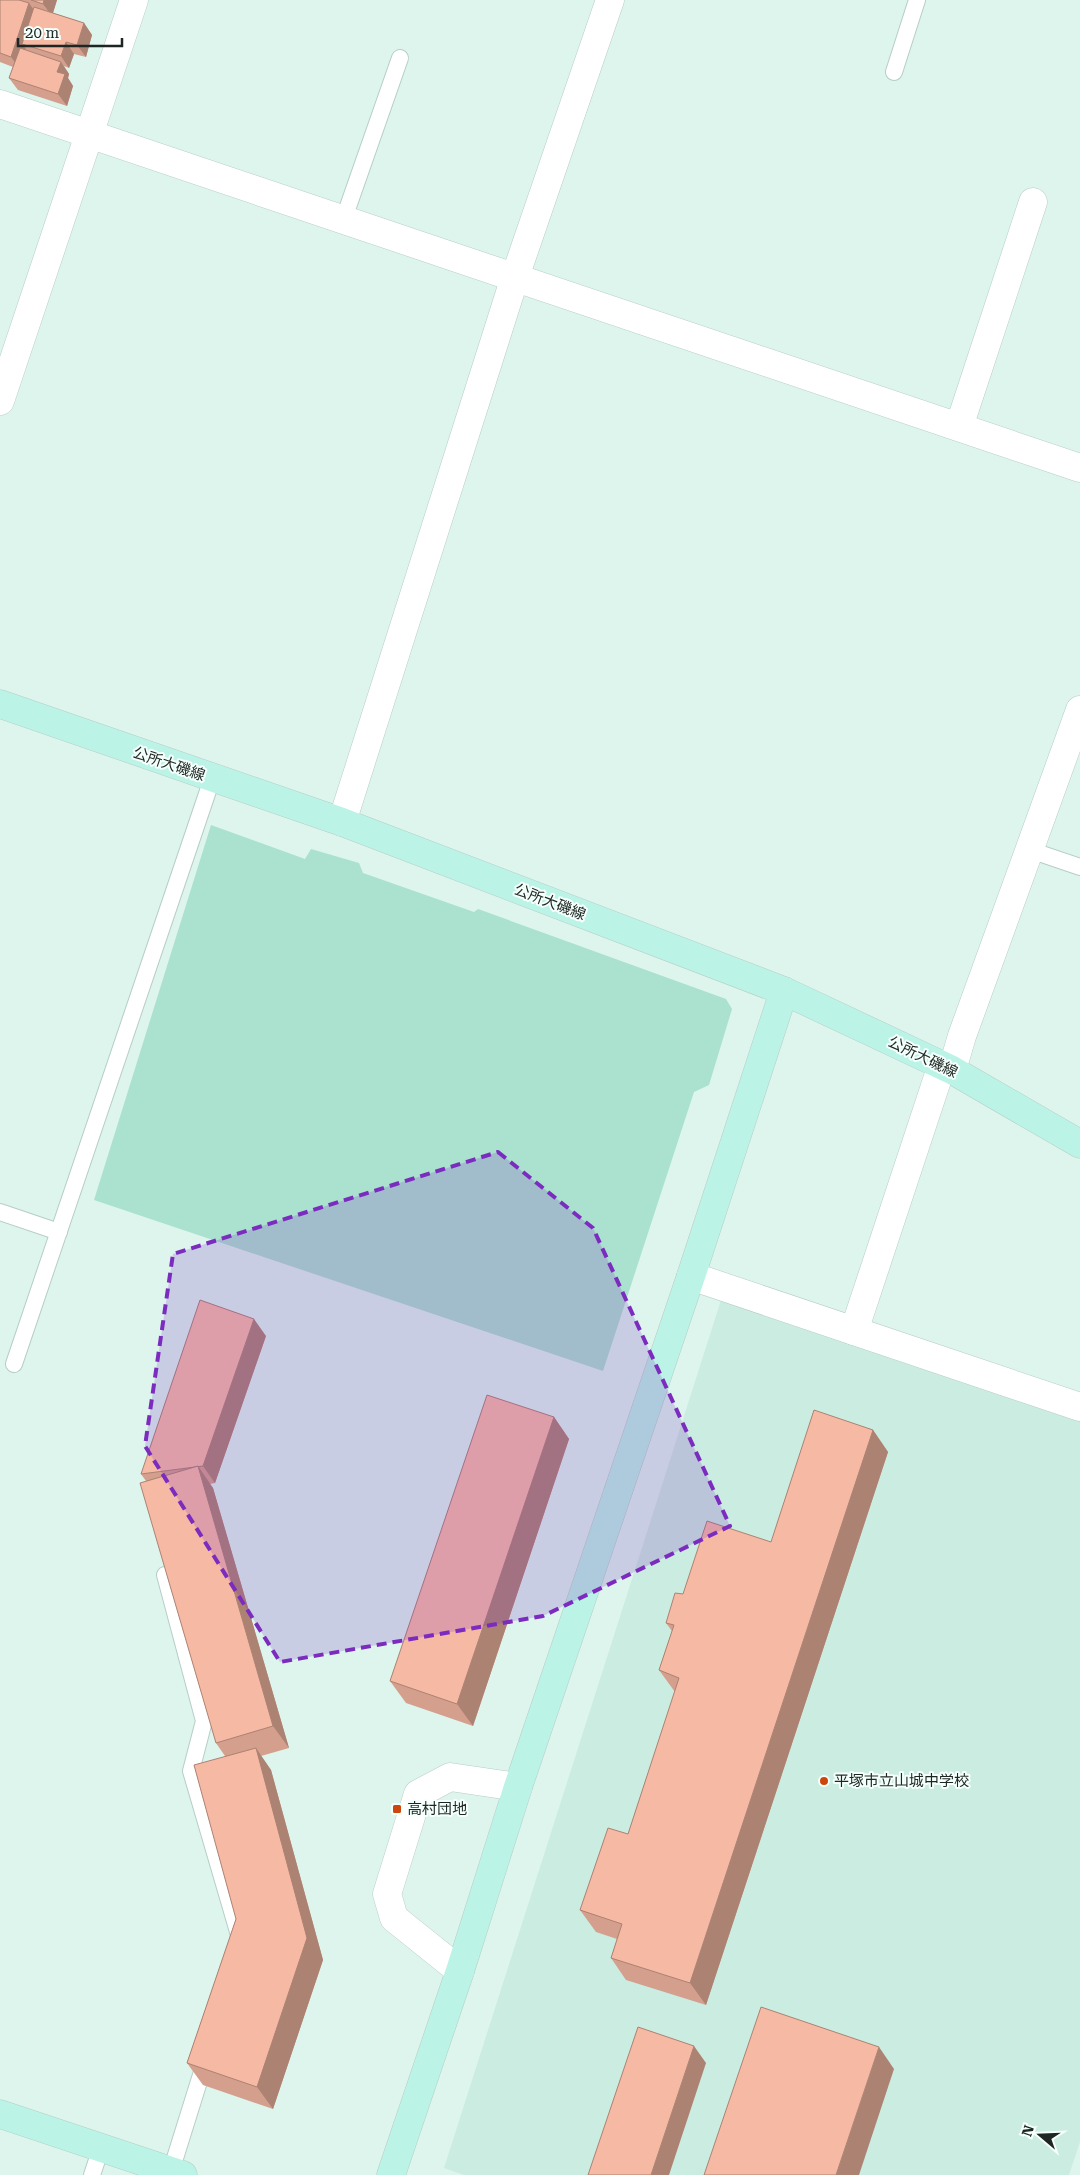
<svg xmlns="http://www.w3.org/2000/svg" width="1080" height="2175" font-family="'Roboto Serif','Noto Sans JP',serif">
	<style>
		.built { fill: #cbece1 }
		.green { fill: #aae1cf }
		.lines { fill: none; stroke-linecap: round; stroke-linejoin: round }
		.lane-casing { stroke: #b6cec5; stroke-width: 18 }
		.street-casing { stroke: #b6cec5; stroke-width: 29 }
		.secondary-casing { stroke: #b6cec5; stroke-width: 29 }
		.lane { stroke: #fff; stroke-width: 16 }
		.street { stroke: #fff; stroke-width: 28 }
		.secondary { stroke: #bbf3e7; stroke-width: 28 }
		.wall { fill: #d49f8d }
		.shaded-wall { fill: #ac8273 }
		.building { fill: #f6b9a4; stroke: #ac8273 }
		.marked { fill: #7b2cbf; fill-opacity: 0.2; stroke: #7b2cbf; stroke-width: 4; stroke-dasharray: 10 6; stroke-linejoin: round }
		.poi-dot { fill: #cd470d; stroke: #f5fffb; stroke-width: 2 }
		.labels { text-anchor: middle; stroke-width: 4; stroke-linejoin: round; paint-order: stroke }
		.street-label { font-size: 15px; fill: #1d2623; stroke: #f5fffb }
		.poi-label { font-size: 15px; fill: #1d2623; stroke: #f5fffb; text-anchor: start }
	</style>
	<rect width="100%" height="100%" fill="#ddf5ed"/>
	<polygon class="built" points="722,1297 1080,1420 1080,2142 1069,2175 464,2175 444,2168"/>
	<polygon class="green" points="211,825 305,859 311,849 359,863 363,873 474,912 478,909 726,999 732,1009 709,1085 694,1092 603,1371 94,1200"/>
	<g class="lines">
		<defs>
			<g id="lane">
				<polyline points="894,72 917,0"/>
				<polyline points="343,221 400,58"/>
				<polyline points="1030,850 1080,867"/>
				<polyline points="0,1212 59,1232"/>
				<polyline points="14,1364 212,779"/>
				<polyline points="165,1575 204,1721 191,1771 241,1942"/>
				<polyline points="171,2171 206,2059"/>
				<polyline points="92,2175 101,2148"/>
			</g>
			<g id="street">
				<polyline points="0,104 1080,468"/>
				<polyline points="0,401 134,0"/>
				<polyline points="959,427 1033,202"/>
				<polyline points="342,822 515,277 610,0"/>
				<polyline points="952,1070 962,1036 1080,710"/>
				<polyline points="691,1276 1080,1407"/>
				<polyline points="854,1331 942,1065"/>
				<polyline points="460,1971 394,1918 387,1894 418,1794 450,1777 518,1787"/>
			</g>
			<g id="secondary">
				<polyline points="0,704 342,822 784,991 952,1070 1080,1144"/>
				<polyline points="0,2114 183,2175"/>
				<polyline points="391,2175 460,1971 518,1787 691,1276 784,991"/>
			</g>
		</defs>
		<use href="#lane" class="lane-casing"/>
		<use href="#street" class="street-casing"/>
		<use href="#secondary" class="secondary-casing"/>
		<use href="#lane" class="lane"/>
		<use href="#street" class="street"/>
		<use href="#secondary" class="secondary"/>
	</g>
	<g class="wall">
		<polygon points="0,0 57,0 53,13 84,23 92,35 86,57 74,54 69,68 64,66 69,74 68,78 73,86 67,106 18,90 9,78 13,67 0,62"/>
		<polygon points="266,1336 215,1483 210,1484 213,1488 289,1748 261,1756 271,1770 323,1960 273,2109 203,2085 187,2063 236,1919 225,1756 216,1743 146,1481 141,1474"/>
		<polygon points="554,1417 569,1439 473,1726 406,1703 390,1681"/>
		<polygon points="873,1430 888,1452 706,2005 626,1980 611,1958 617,1939 596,1932 580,1910 628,1834 675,1692 659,1670 672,1631 666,1623 683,1594 771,1542"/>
	</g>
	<g class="shaded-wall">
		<polygon points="44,0 57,0 52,16 43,4"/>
		<polygon points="29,3 37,15 22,44 26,49 20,69 11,57"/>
		<polygon points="84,23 92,35 86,57 77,45"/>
		<polygon points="66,42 74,54 69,68 61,56"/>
		<polygon points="61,62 69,74 68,78 73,86 67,106 58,94 57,72"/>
		<polygon points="254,1319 266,1336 215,1483 203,1466"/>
		<polygon points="554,1417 569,1439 473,1726 457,1704"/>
		<polygon points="873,1430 888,1452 706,2005 690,1983"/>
		<polygon points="198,1466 213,1488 289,1748 273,1726"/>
		<polygon points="256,1748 271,1770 323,1960 273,2109 257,2087"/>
		<polygon points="694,2046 706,2063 669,2175 651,2175"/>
		<polygon points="879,2047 894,2069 859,2175 836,2175"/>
	</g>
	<g class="building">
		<polygon points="0,0 19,0 29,3 11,57 0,53"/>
		<polygon points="31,0 44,0 43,4"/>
		<polygon points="34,7 84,23 77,45 66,42 61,56 22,44"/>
		<polygon points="20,48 61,62 57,72 65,74 58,94 9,78"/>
		<polygon points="200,1300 254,1319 203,1466 141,1474"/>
		<polygon points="487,1395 554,1417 457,1704 390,1681"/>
		<polygon points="814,1410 873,1430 690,1983 611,1958 622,1924 580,1910 608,1828 628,1834 679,1678 659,1670 674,1625 666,1623 675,1593 683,1594 707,1521 771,1542"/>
		<polygon points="198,1466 273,1726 216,1743 140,1483"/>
		<polygon points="256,1748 307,1938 257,2087 187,2063 236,1919 194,1765"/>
		<polygon points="761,2007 879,2047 836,2175 704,2175"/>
		<polygon points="638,2027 694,2046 651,2175 588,2175"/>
	</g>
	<path class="marked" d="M 498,1152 L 593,1228 L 730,1526 L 543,1616 L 280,1662 L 145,1446 L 173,1254 Z"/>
	<g class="poi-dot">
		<circle cx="824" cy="1781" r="5"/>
		<rect x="392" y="1804" width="10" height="10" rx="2.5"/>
	</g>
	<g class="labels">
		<g class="street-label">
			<text transform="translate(169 764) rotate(19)" y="5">公所大磯線</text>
			<text transform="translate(550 902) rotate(21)" y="5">公所大磯線</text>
			<text transform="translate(923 1057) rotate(26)" y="5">公所大磯線</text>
		</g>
		<g class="poi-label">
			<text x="834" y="1786">平塚市立山城中学校</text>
			<text x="407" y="1814">高村団地</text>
		</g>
	</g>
	<g transform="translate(1040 2135) rotate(289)" stroke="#f5fffb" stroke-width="4" paint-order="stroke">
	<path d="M0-4L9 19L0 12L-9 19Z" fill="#1d2623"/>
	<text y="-8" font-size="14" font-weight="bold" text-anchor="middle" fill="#1d2623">N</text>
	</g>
	<path d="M18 38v8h104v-8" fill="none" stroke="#1d2623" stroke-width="2.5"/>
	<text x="25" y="38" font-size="15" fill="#1d2623" stroke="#f5fffb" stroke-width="4" paint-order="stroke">20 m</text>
</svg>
